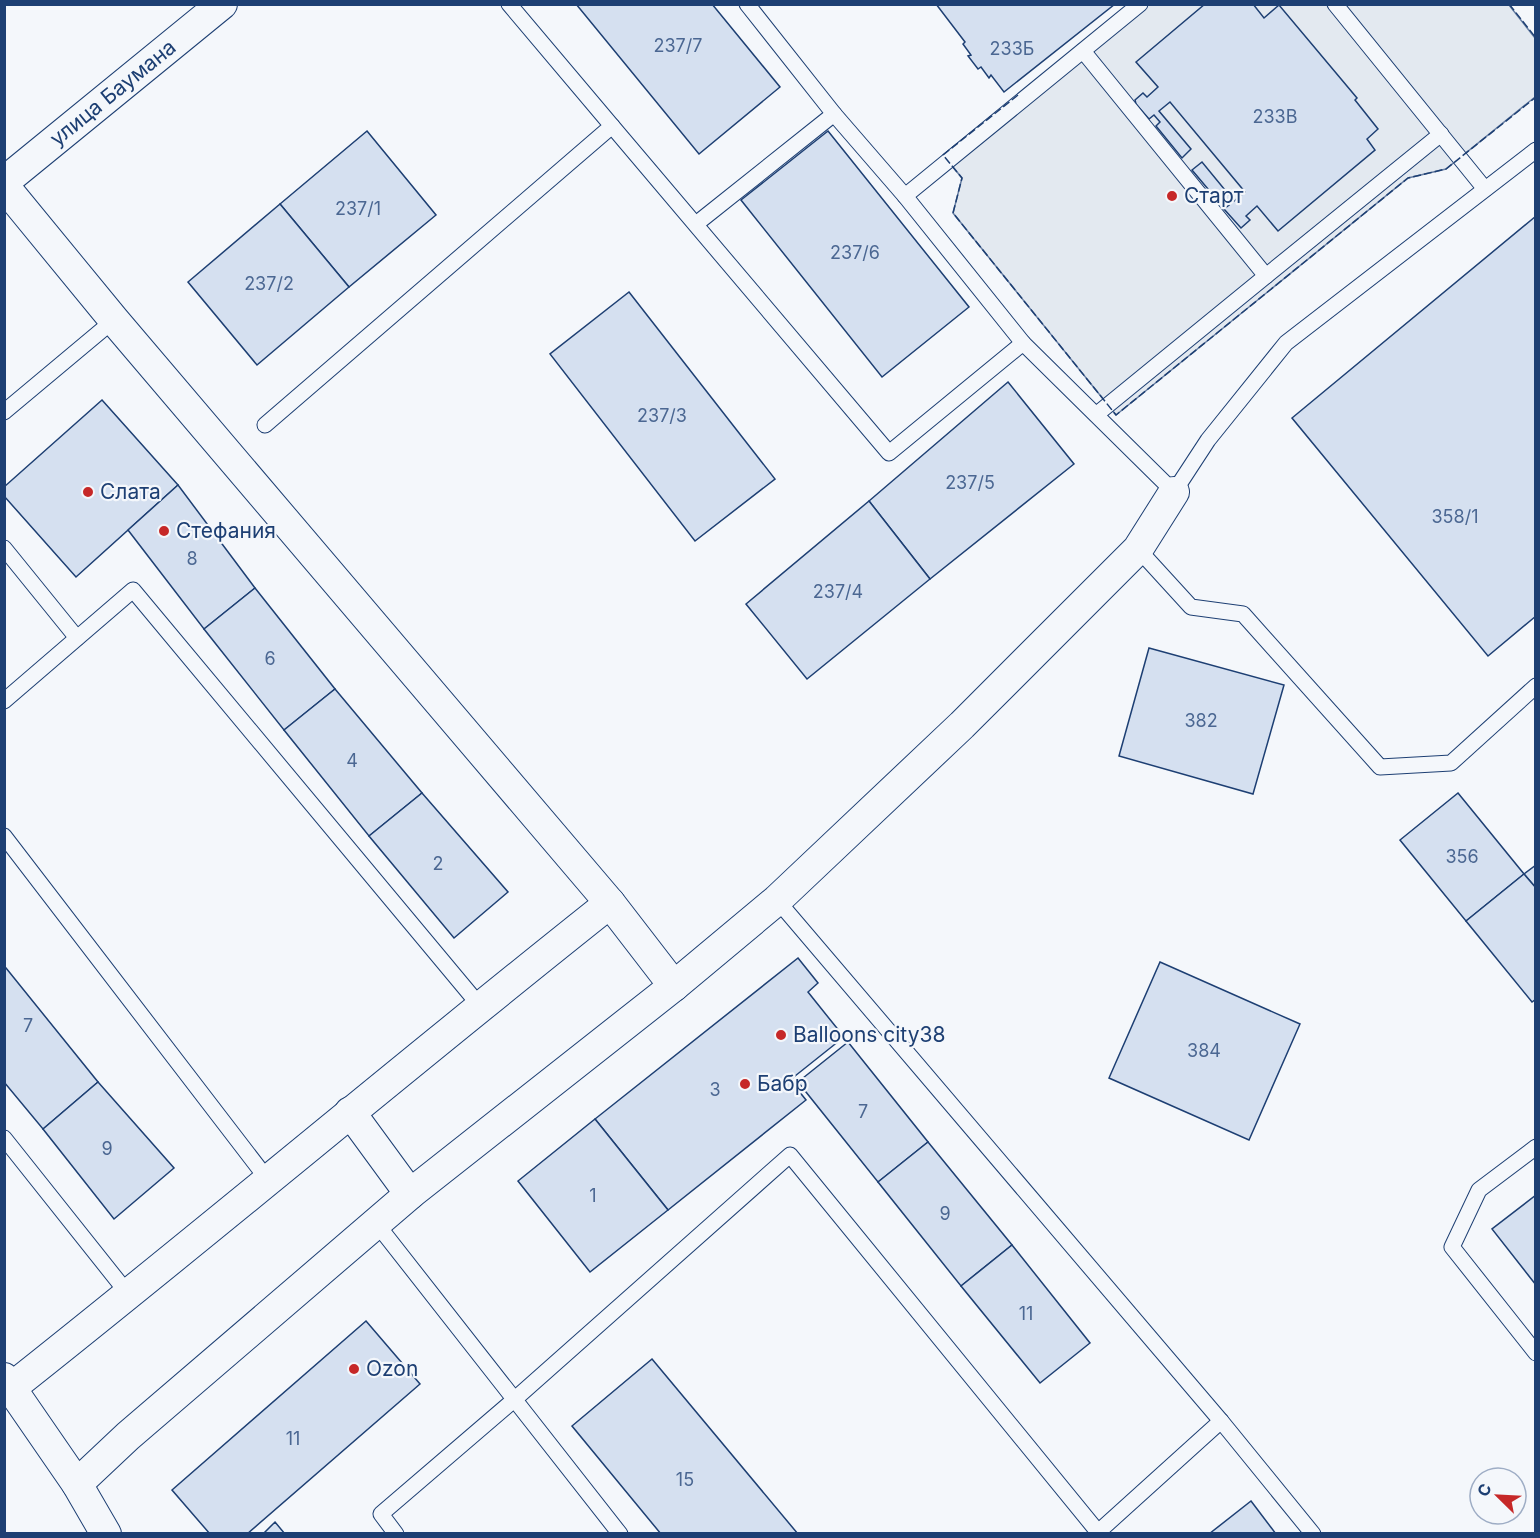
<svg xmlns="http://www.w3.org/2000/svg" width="1540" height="1538" font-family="Inter,sans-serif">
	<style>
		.green { fill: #e3e9f0; stroke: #687fa3; stroke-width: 1.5 }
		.building { fill: #d5e0f0; stroke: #1d3f73; stroke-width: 1.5 }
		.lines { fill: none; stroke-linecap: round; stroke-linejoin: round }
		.lane-casing { stroke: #1d3f73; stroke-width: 17 }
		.street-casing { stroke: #1d3f73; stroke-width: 32 }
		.lane { stroke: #f4f7fb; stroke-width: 15 }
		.street { stroke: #f4f7fb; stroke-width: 30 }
		.fence { stroke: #1d3f73; stroke-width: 1.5; stroke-dasharray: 8 3; stroke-linecap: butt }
		.poi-dot { fill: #c62828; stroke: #f4f7fb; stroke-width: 2 }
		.labels { text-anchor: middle; stroke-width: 4.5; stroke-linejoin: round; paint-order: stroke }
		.number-label { font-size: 18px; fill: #4b6792 }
		.street-label { font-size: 21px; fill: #1d3f73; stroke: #f4f7fb }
		.poi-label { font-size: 21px; fill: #1d3f73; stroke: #f4f7fb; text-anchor: start }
	</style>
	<rect width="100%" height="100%" fill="#f4f7fb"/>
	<polygon class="green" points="1130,5 1509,5 1535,38 1535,97 1446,169 1408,178 1116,415 953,213 962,178 943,155"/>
	<g class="building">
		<polygon points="576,4 712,4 780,87 699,154"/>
		<polygon points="936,4 1115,4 1004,92 991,75 989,78 981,67 978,69 968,56 971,55 963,44 965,42"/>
		<polygon points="1205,4 1253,4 1264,18 1279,5 1357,98 1355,100 1378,129 1367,139 1375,150 1278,231 1257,206 1246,216 1250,220 1241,228 1224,209 1229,205 1224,198 1219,202 1192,170 1202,162 1234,201 1245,192 1170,102 1159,111 1191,149 1182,158 1156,126 1160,122 1154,115 1149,119 1136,104 1135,100 1143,93 1147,97 1158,87 1136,62"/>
		<polygon points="367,131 436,215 349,287 280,204"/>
		<polygon points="828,131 969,307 882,377 741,200"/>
		<polygon points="280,204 349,287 257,365 188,282"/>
		<polygon points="1536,216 1536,616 1488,656 1292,418"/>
		<polygon points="629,292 775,479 695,541 550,354"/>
		<polygon points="1008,382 1074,464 930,579 869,501"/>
		<polygon points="102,400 178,485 76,577 4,496 4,487"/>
		<polygon points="178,485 255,588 204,629 128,530"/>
		<polygon points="869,501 930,579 807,679 746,604"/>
		<polygon points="255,588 335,689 284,730 204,629"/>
		<polygon points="1149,648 1284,685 1253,794 1119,756"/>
		<polygon points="335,689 422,793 369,836 284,730"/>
		<polygon points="422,793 508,892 454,938 369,836"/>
		<polygon points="1458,793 1524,874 1466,921 1400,840"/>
		<polygon points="1536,865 1536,888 1524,874"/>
		<polygon points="1524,874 1536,888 1536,999 1532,1002 1466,921"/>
		<polygon points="798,958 818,983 808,992 844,1037 790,1080 806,1100 668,1210 595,1119"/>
		<polygon points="1160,962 1300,1024 1249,1140 1109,1078"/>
		<polygon points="6,968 98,1082 43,1129 4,1082 4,970"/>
		<polygon points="848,1042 928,1142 878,1182 798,1082"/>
		<polygon points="98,1082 174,1168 114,1219 43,1129"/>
		<polygon points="595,1119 668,1210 590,1272 518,1181"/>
		<polygon points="928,1142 1012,1245 961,1286 878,1182"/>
		<polygon points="1536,1195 1536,1285 1492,1229"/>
		<polygon points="1012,1245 1090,1343 1040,1383 961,1286"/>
		<polygon points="366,1321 420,1384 247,1534 210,1534 172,1490"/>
		<polygon points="652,1359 798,1534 661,1534 572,1426"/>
		<polygon points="1251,1501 1276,1534 1209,1534"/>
		<polygon points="275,1522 285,1534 263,1534"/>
	</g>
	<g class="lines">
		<defs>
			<g id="lane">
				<polyline points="747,4 834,114"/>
				<polyline points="1335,4 1485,189"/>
				<polyline points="1083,51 1266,276 1441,134"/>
				<polyline points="612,126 889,453 1023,343 1174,492 1208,440 1286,343 1536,150"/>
				<polyline points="905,196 1140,4"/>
				<polyline points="696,224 834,114 905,196 1023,343"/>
				<polyline points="4,412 114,320"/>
				<polyline points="1097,414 1266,276"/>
				<polyline points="265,425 612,126 509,4"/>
				<polyline points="4,548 77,638"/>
				<polyline points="1138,549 1191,607 1243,614 1380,767 1451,763 1536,686"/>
				<polyline points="4,701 133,590 480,1006"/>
				<polyline points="4,836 268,1180"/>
				<polyline points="777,900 1221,1421"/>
				<polyline points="4,1138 129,1295"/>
				<polyline points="1536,1147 1479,1190 1452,1247 1536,1353"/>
				<polyline points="376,1223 620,1534"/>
				<polyline points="396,1534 381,1514 515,1399 790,1155 1098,1532"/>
				<polyline points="1096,1534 1221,1421 1313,1534"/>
			</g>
			<g id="street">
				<polyline points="4,182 222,4"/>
				<path d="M 4,186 L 114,320 L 610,903 C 408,1063 212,1229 11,1388"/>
				<polyline points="610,903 674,986 777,900 962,725 1138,549 1174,492"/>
				<polyline points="350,1112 410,1194"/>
				<polyline points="4,1378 77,1484 106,1534"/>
				<polyline points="77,1484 128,1436 410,1194 674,986"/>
			</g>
		</defs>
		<use href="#lane" class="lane-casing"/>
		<use href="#street" class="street-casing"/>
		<use href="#lane" class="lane"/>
		<use href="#street" class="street"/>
		<g class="fence">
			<polyline points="1509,4 1536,38"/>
			<polyline points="1018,95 943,155 962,178 953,213 1116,415 1408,178 1446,169 1536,97"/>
		</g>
	</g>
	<g class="poi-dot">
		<circle cx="1172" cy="196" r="6"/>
		<circle cx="88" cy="492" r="6"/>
		<circle cx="164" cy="531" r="6"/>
		<circle cx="781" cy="1035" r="6"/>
		<circle cx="745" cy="1084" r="6"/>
		<circle cx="354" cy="1369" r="6"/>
	</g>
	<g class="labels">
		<g class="number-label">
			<text x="678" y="52">237/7</text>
			<text x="1012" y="55">233Б</text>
			<text x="1275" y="123">233В</text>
			<text x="358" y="215">237/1</text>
			<text x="855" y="259">237/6</text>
			<text x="269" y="290">237/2</text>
			<text x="662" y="422">237/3</text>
			<text x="970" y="489">237/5</text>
			<text x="1455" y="523">358/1</text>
			<text x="192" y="565">8</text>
			<text x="838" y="598">237/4</text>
			<text x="270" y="665">6</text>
			<text x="1201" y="727">382</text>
			<text x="352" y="767">4</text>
			<text x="1462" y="863">356</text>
			<text x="438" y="870">2</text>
			<text x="28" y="1032">7</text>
			<text x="1204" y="1057">384</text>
			<text x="715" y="1096">3</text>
			<text x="863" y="1118">7</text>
			<text x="107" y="1155">9</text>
			<text x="593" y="1202">1</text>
			<text x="945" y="1220">9</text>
			<text x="1026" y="1320">11</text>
			<text x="293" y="1445">11</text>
			<text x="685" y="1486">15</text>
		</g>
		<g class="street-label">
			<text transform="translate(113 93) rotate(-39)" y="7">улица Баумана</text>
		</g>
		<g class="poi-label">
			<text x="1184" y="203">Старт</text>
			<text x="100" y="499">Слата</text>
			<text x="176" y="538">Стефания</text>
			<text x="793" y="1042">Balloons city38</text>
			<text x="757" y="1091">Бабр</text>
			<text x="366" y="1376">Ozon</text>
		</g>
	</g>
	<rect width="1540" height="1538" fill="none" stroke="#1d3f73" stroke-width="12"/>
	<g transform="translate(1498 1496) rotate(294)"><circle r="28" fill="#f4f7fb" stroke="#9eadc5" stroke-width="1.5"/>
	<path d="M0-4.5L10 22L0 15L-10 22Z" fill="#c62828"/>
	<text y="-9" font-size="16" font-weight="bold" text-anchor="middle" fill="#1d3f73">С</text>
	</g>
</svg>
